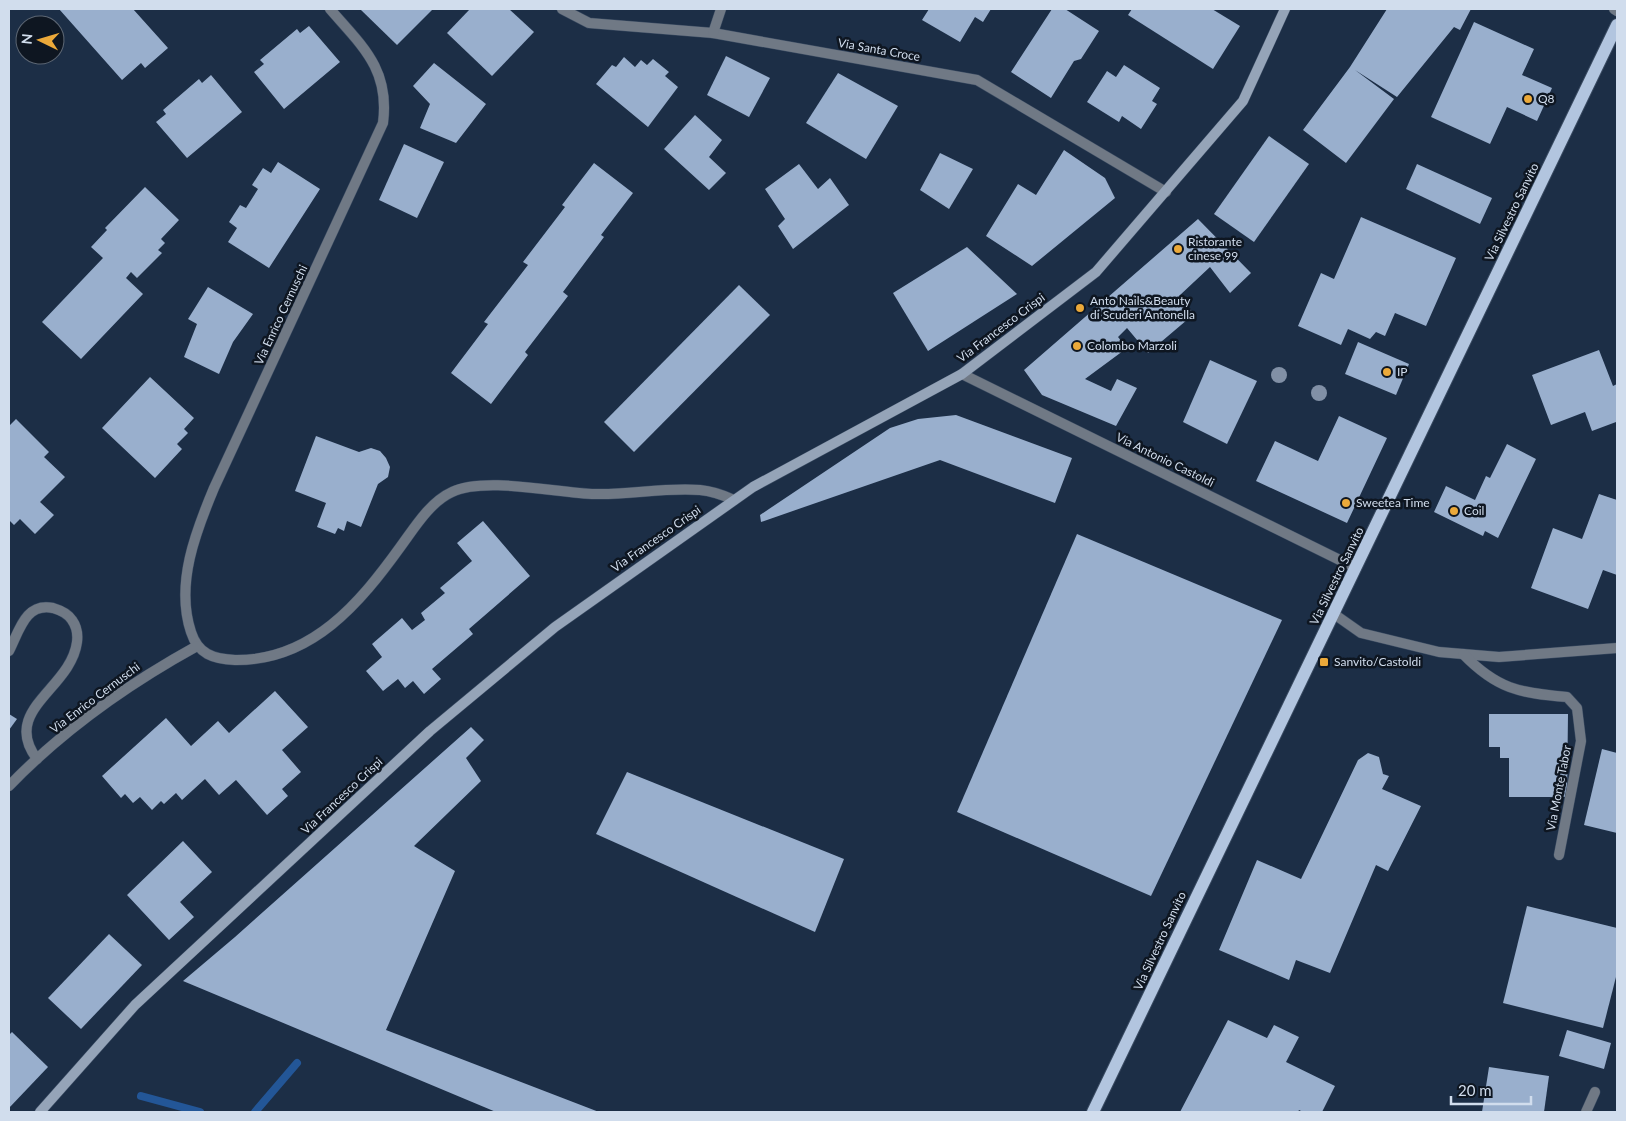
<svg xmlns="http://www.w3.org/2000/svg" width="1626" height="1121" font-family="Lato,sans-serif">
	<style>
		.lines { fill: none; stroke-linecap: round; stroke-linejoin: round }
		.stream { stroke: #235697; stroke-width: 8 }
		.building { fill: #99afcd }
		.street-casing { stroke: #394a61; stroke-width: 11 }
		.secondary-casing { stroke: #394a61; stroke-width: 11 }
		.primary-casing { stroke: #394a61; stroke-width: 14 }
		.street { stroke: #707985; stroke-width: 10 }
		.secondary { stroke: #95a4b8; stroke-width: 10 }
		.primary { stroke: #b2c5df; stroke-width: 12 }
		.tree { fill: #8190a6 }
		.poi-dot { fill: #eba93a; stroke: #0e1621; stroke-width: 2 }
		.labels { text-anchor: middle; stroke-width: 5; stroke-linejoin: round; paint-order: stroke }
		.street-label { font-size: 12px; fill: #d1dded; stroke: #0e1621 }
		.poi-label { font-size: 12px; fill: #d1dded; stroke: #0e1621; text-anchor: start }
	</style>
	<rect width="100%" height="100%" fill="#1c2e46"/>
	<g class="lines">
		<g class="stream">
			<polyline points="141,1096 200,1112"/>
			<polyline points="255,1112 297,1063"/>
		</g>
	</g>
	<g class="building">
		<polygon points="59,9 133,9 168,48 145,68 141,63 122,80"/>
		<polygon points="360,9 433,9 397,45"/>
		<polygon points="470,9 509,9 534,32 492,76 447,33"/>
		<polygon points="929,9 991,9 983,22 975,17 960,42 922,20"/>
		<polygon points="1052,9 1065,9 1099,31 1081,59 1074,61 1051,98 1011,72"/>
		<polygon points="1132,9 1212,9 1240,26 1213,69 1128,15"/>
		<polygon points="1387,9 1471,9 1460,30 1454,27 1397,97 1355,70 1394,99 1346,163 1303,130 1350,67"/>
		<polygon points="1474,22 1534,49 1522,75 1552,88 1537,121 1507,107 1490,144 1431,117"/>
		<polygon points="309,26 340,62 284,109 254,72 264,64 260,60 297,29 300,33"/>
		<polygon points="726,56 770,78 749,117 707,95"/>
		<polygon points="624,57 635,67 641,60 647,65 653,59 669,72 665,76 678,87 648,127 596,84 612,65 616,67"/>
		<polygon points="434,63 486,104 456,143 420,128 430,104 413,86"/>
		<polygon points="1124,65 1160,88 1152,101 1157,104 1141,129 1122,116 1119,122 1087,102 1107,71 1116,77"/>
		<polygon points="838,73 898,106 866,159 806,123"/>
		<polygon points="211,75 242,112 187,158 156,122 166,114 163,110 199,79 202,83"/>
		<polygon points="695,115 722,140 709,157 726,173 709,190 664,149"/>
		<polygon points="1269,136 1309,164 1254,242 1214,214"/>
		<polygon points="404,144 444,162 417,218 379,200"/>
		<polygon points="1064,150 1105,178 1115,198 1032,266 986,236 1018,184 1036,195"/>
		<polygon points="940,153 973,169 949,209 920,190"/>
		<polygon points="278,162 320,189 269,268 228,242 237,228 229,222 240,205 246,208 258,189 252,185 263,168 271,173"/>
		<polygon points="594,163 633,193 601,235 604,237 563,292 568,296 525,352 528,355 491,404 451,373 488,324 484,322 528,265 523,262 565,207 562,205"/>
		<polygon points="799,164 818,189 830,178 849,205 793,249 778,226 785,219 765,189"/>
		<polygon points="1417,164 1492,198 1480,224 1406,189"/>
		<polygon points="145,187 179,220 161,239 165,243 158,250 162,253 137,278 131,272 126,278 143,294 81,359 42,322 103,258 91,247 107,230 105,228"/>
		<polygon points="1361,217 1456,258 1426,326 1395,313 1385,336 1376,332 1370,339 1348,329 1341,345 1298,326 1321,273 1334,279"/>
		<polygon points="1198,219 1251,273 1230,293 1210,267 1179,296 1194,314 1148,353 1127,328 1118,337 1127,348 1085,379 1111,391 1117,379 1137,388 1116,426 1042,395 1024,370"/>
		<polygon points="967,247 1017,294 928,351 893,293"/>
		<polygon points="739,285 770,315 634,452 604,422"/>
		<polygon points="208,287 253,314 233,342 219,374 184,357 197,324 188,319"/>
		<polygon points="1358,342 1409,364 1396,395 1345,374"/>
		<polygon points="1599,350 1613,386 1617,384 1617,426 1616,422 1592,431 1585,412 1551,425 1532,375"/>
		<polygon points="1210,360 1257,381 1227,444 1183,422"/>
		<polygon points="150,377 194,418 184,429 188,433 177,444 182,449 155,478 102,428"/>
		<polygon points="956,415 1072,458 1055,503 940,460 761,522 760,515 890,428 918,419"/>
		<polygon points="1339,416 1387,438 1347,523 1256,481 1275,441 1318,461"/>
		<polygon points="16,419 49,452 44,457 65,477 40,502 54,515 35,534 20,519 14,525 9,520 9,426"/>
		<polygon points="316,436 359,452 371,448 380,451 386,458 390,467 388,477 378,484 361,527 347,521 344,531 338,528 335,534 317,527 326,503 295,491"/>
		<polygon points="1507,444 1536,459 1498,538 1485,531 1483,536 1434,512 1446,486 1475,500 1486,476 1490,478"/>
		<polygon points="1599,494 1617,500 1617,575 1603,570 1588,609 1531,588 1553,528 1582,539"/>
		<polygon points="483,521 530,576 469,629 473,634 432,669 441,679 424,694 413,681 405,688 398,679 383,691 366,671 382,657 372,644 402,618 412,630 425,620 421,613 445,593 440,588 472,561 457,543"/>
		<polygon points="1077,534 1282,620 1151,896 957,812"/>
		<polygon points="275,691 308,727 282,750 301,772 282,789 288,796 267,815 236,780 219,795 205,779 182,800 176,793 164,804 161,801 152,810 140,797 133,803 125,794 121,798 102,776 166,718 191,746 218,721 229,733"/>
		<polygon points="9,714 17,719 9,730"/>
		<polygon points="1489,714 1568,714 1567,797 1509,797 1509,758 1500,758 1500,747 1489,747"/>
		<polygon points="471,727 484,740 466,758 481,781 414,846 455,871 386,1030 599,1112 496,1112 183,981 235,937"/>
		<polygon points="1602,749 1617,753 1617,833 1584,825"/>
		<polygon points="1368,753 1379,757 1383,774 1389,776 1382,789 1421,806 1388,871 1376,865 1330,973 1296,960 1289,980 1219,950 1257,860 1301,879 1358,760"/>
		<polygon points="627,772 844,859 815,932 596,834"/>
		<polygon points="183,841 212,872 180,902 194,917 169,940 127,895"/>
		<polygon points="1527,906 1617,928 1617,973 1603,1028 1503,1003"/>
		<polygon points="109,934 142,965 81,1029 48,998"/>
		<polygon points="1228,1020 1267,1038 1274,1025 1299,1037 1286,1062 1335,1086 1322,1112 1303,1112 1299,1110 1298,1112 1180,1112"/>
		<polygon points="1567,1030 1611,1043 1604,1069 1559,1056"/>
		<polygon points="12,1032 48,1067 9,1108 9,1035"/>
		<polygon points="1489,1067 1549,1076 1544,1112 1482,1112"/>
	</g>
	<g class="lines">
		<defs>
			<g id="street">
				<path d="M 330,9 C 362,46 390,69 383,123 L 214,488 C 196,531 175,584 191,632 C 198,654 213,659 235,660 C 312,661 360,603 401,546 C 415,527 430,502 452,492 C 485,476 557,493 595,494 C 630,495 665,487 700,490 C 712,491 723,495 734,500"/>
				<polyline points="562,9 589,23 713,33 977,80 1166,192"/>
				<polyline points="1614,9 1617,11"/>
				<polyline points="713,33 721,9"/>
				<polyline points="962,374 1356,568"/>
				<polyline points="1334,614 1361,633 1439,652 1499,657 1617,648"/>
				<path d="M 9,651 C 19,632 25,602 53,608 C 60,610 68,614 72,620 C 77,627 78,634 77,642 C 71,689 0,710 37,759"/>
				<path d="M 1463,654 C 1497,689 1519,693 1567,697 L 1577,708 L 1581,741 L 1559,855"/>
				<path d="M 9,786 C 63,730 128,684 197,646"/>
				<polyline points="1586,1112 1595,1092"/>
			</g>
			<polyline id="secondary" points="40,1112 135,1005 430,731 555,627 753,487 962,374 1096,272 1243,101 1285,9"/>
			<polyline id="primary" points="1093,1112 1617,25"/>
		</defs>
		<use href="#street" class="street-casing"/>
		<use href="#secondary" class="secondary-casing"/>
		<use href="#primary" class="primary-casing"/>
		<use href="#street" class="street"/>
		<use href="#secondary" class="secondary"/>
		<use href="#primary" class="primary"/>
	</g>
	<g class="tree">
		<circle cx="1279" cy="375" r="8"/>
		<circle cx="1319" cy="393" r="8"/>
	</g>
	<g class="poi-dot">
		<circle cx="1528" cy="99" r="5"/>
		<circle cx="1178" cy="249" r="5"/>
		<circle cx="1080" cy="308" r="5"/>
		<circle cx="1077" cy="346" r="5"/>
		<circle cx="1387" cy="372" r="5"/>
		<circle cx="1346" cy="503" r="5"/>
		<circle cx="1454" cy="511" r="5"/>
		<rect x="1319" y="657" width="10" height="10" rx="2.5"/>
	</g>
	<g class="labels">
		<g class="street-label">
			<text transform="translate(879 50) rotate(10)" y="4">Via Santa Croce</text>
			<text transform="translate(1512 212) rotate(-64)" y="4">Via Silvestro Sanvito</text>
			<text transform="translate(281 315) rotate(-65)" y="4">Via Enrico Cernuschi</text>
			<text transform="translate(1001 328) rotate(-37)" y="4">Via Francesco Crispi</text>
			<text transform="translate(1165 460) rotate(26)" y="4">Via Antonio Castoldi</text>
			<text transform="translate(656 539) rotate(-35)" y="4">Via Francesco Crispi</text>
			<text transform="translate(1337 576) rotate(-64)" y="4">Via Silvestro Sanvito</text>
			<text transform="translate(95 698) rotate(-37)" y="4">Via Enrico Cernuschi</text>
			<text transform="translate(1559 788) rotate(-79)" y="4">Via Monte Tabor</text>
			<text transform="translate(342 796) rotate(-43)" y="4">Via Francesco Crispi</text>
			<text transform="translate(1160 941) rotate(-65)" y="4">Via Silvestro Sanvito</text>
		</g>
		<g class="poi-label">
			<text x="1538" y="103">Q8</text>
			<text x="1188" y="246">Ristorante<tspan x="1188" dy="14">cinese 99</tspan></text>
			<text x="1090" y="305">Anto Nails&amp;Beauty<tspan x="1090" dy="14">di Scuderi Antonella</tspan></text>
			<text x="1087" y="350">Colombo Marzoli</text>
			<text x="1397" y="376">IP</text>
			<text x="1356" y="507">Sweetea Time</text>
			<text x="1464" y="515">Coil</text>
			<text x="1334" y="666">Sanvito/Castoldi</text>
		</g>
	</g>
	<rect width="1626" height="1121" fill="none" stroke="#d1dded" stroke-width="20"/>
	<g transform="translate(40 40) rotate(275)"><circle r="24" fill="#0e1621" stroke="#5c6673"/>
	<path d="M0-4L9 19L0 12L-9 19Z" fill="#eba93a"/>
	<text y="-8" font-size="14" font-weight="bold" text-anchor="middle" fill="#d1dded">N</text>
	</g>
	<path d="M1451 1096v8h80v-8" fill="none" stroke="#d1dded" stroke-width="2.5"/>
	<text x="1458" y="1096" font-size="15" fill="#d1dded" stroke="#0e1621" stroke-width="4" paint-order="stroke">20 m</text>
</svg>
